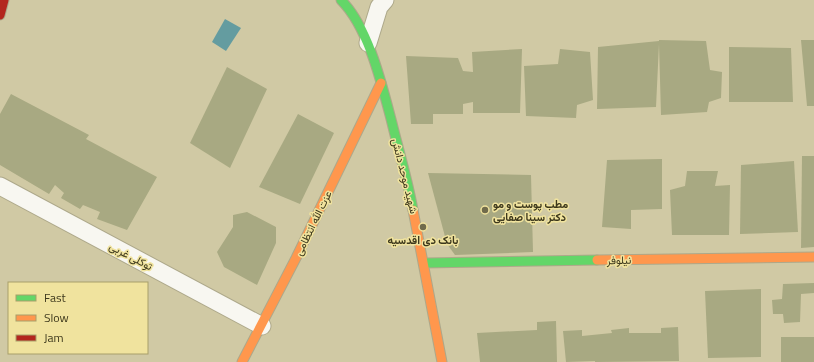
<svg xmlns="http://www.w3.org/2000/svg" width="814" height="362" font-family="'Titillium Web',Vazirmatn,sans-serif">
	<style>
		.water { fill: #649ca0 }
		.building { fill: #a8a982 }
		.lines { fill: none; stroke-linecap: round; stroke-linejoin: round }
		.street-casing { stroke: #ada88a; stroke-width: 19 }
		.fast-casing { stroke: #ada88a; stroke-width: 11 }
		.slow-casing { stroke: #ada88a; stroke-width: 11 }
		.jam-casing { stroke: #ada88a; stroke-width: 11 }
		.street { stroke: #f8f7f1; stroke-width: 17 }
		.fast { stroke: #63d668; stroke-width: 9 }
		.slow { stroke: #ff974d; stroke-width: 9 }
		.jam { stroke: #b3261e; stroke-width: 9 }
		.poi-dot { fill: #706b4c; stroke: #f0e39e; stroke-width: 1.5 }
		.labels { text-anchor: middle; stroke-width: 3; stroke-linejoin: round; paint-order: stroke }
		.street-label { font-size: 11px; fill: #3d381c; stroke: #f0e39e }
		.poi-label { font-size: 11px; font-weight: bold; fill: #3d381c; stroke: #f0e39e; text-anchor: start }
	</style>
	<rect width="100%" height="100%" fill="#d0c9a4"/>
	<polygon class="water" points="225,19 241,28 226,51 212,42"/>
	<g class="building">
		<polygon points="659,40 706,41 710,70 722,72 721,98 709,102 707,112 661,115 659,44 656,107 597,109 598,47 659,41"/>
		<polygon points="801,40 814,40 814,106 807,106"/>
		<polygon points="729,47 791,48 793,102 729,102"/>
		<polygon points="522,49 520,113 473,113 473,102 463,104 463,114 433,114 433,124 411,124 406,56 458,58 463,71 473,72 472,52"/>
		<polygon points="560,49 590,52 593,100 577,105 576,118 526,116 524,66 558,64"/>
		<polygon points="227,67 267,89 230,168 190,143"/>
		<polygon points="11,94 89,135 86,139 157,177 127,230 97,219 100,212 83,205 80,209 61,198 64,193 55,185 49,194 0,165 0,114"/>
		<polygon points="298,114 334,133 300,204 259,187"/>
		<polygon points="802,156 814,156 814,247 801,248"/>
		<polygon points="662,159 662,209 631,210 631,229 602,227 607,160"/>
		<polygon points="794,161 798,232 740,234 741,165"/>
		<polygon points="687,171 718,171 715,186 730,185 729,235 672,235 670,190 685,186"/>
		<polygon points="428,173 531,175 533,252 455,255 447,244"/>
		<polygon points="247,212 276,227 276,243 257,285 224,267 217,252 233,227 233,215"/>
		<polygon points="814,283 814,293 801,294 800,322 784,323 783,314 773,314 772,300 782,299 783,284"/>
		<polygon points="761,289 761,357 708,358 705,291"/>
		<polygon points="556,321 557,362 480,362 477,333 537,330 537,322"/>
		<polygon points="678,327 679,361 595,362 595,361 566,362 563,331 582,330 582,336 612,333 611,330 629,328 629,333 661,333 661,328"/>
		<rect x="781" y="337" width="33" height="25"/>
	</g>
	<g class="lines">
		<defs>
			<g id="street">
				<polyline points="368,43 379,7 385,0"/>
				<polyline points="0,186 262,326"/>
			</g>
			<g id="fast">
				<path d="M 341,0 C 369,28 382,85 392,123 C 399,152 408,181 413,210"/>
				<polyline points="424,263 597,260"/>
			</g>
			<g id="slow">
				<polyline points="413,210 442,362"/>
				<polyline points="597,260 814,257"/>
				<polyline points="242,362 296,258 381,83"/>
			</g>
			<polyline id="jam" points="0,15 4,0"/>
		</defs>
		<use href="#street" class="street-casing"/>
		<use href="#fast" class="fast-casing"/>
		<use href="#slow" class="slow-casing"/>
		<use href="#jam" class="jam-casing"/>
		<use href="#street" class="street"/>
		<use href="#fast" class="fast"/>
		<use href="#slow" class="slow"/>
		<use href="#jam" class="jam"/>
	</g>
	<g class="poi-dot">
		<circle cx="485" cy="210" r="4"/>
		<circle cx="423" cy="227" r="4"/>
	</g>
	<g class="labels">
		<g class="street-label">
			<text transform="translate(405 176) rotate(76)" y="4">شهید موحد دانش</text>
			<text transform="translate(313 223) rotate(-64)" y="4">عزت الله انتظامی</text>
			<text transform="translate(131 256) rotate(28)" y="4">توکلی غربی</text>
			<text transform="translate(619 260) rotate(-1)" y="4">نیلوفر</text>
		</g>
		<g class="poi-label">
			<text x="493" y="208">مطب پوست و مو<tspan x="493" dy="13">دکتر سینا صفایی</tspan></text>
			<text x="423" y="244" text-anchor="middle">بانک دی اقدسیه</text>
		</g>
	</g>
	<rect x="8" y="282" width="140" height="72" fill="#f0e39e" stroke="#a89f6a"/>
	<rect x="16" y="295" width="20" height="6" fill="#63d668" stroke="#a89f6a"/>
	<text x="44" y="302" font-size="12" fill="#3d381c">Fast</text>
	<rect x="16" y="315" width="20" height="6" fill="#ff974d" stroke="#a89f6a"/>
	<text x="44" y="322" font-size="12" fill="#3d381c">Slow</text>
	<rect x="16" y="335" width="20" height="6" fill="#b3261e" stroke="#a89f6a"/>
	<text x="44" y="342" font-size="12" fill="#3d381c">Jam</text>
</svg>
